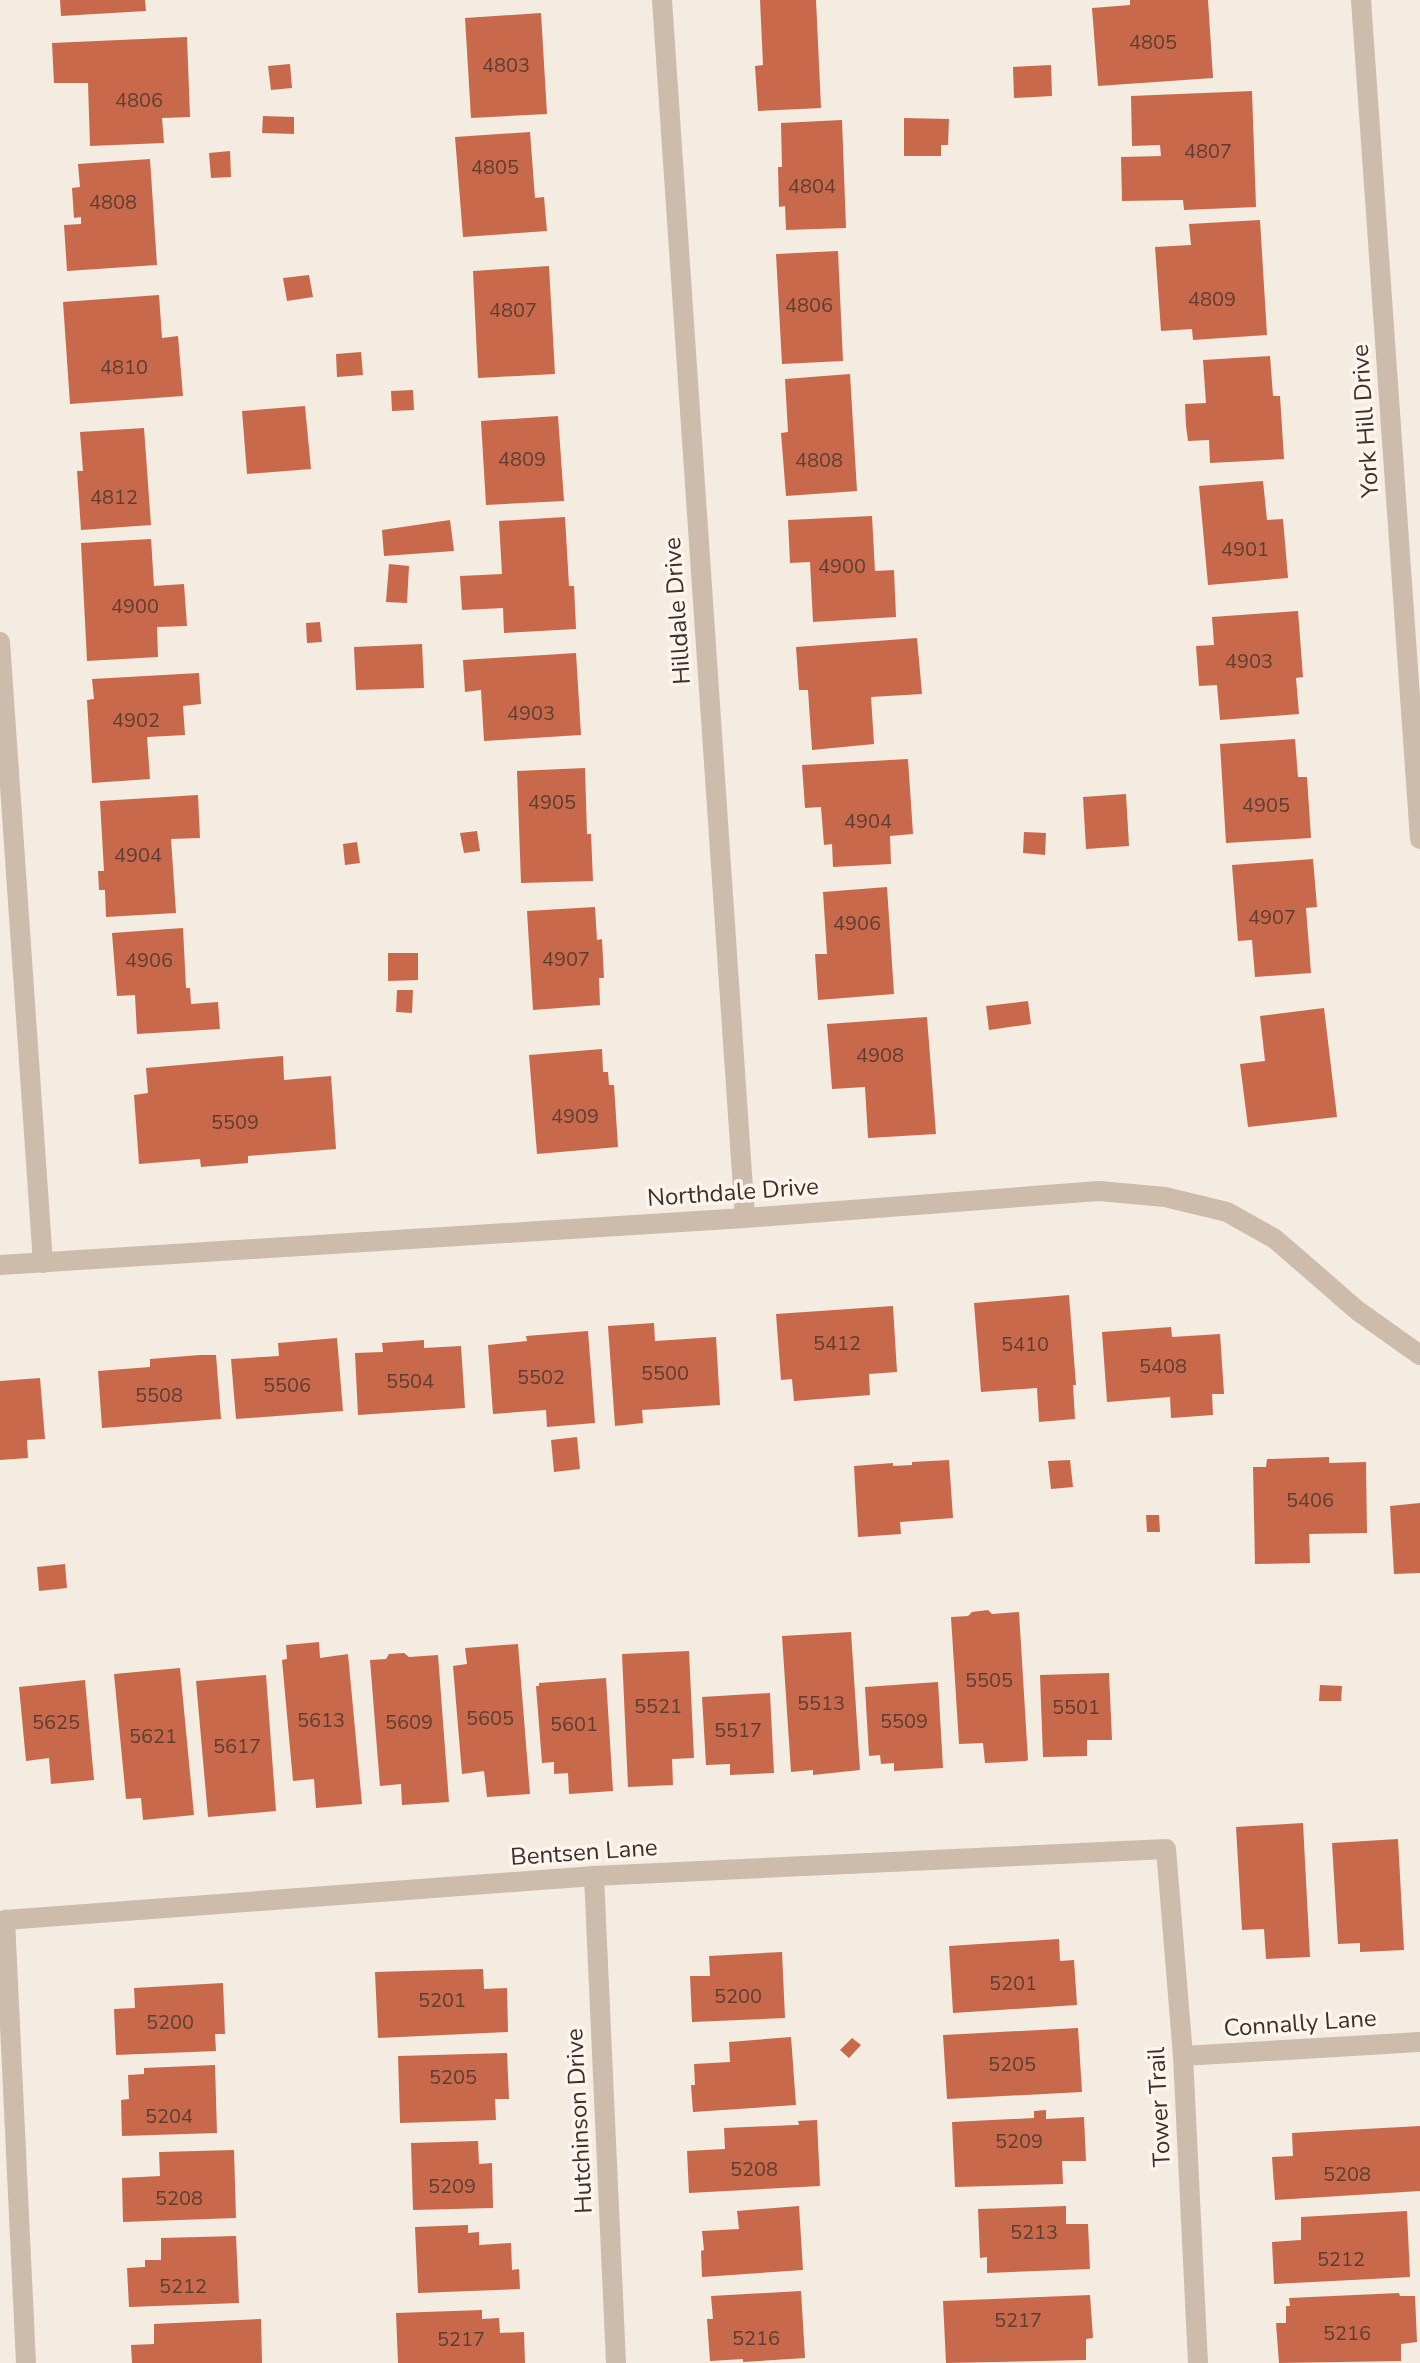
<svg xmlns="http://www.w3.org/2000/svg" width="1420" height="2363" font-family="'Nunito Sans',sans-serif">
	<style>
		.building { fill: #c8694b }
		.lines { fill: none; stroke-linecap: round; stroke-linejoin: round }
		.minor { stroke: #cdbbac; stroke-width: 20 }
		.labels { text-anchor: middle; stroke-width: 7; stroke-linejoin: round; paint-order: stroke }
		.number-label { font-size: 20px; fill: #5e3e33 }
		.street-label { font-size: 24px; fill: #3b302b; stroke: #fbf5ee }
	</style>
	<rect width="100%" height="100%" fill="#f4ebe1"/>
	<g class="building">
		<polygon points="60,0 145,0 146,11 61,16"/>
		<polygon points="760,0 816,0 821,108 758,111 755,66 763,65"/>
		<polygon points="1130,0 1208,0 1213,78 1098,86 1092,8 1130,5"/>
		<polygon points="541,13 547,114 471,118 465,18"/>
		<polygon points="187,37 190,117 162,118 164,143 90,146 88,83 54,83 52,43"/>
		<polygon points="290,64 292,88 271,90 268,66"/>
		<polygon points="1051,65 1052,96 1014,98 1013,67"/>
		<polygon points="1252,91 1256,207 1184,210 1183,200 1122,201 1121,157 1161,156 1160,145 1132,146 1131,96"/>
		<polygon points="263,116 294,117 294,134 262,133"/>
		<polygon points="904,118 949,119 948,145 941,145 941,156 904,156"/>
		<polygon points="842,120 846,228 786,230 785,206 779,207 778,167 782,167 781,123"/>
		<polygon points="530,132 535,198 544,197 547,231 463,237 455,137"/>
		<polygon points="230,151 231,177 211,178 209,153"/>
		<polygon points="150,159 157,265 67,271 64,225 81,224 81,217 74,218 72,188 80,187 78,164"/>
		<polygon points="1260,220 1267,335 1193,340 1192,329 1161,331 1155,247 1191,245 1189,224"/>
		<polygon points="838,251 843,361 782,364 776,254"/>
		<polygon points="549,266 555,374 478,378 473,271"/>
		<polygon points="309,275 313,297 287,301 283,278"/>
		<polygon points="159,295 162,338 178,336 183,396 70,404 63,302"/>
		<polygon points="361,352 363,375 337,377 336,354"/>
		<polygon points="1270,356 1273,396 1280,396 1284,459 1210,463 1209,440 1188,441 1186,426 1185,404 1206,403 1203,360"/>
		<polygon points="850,374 857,491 786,496 781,433 788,432 785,379"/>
		<polygon points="413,390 414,410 392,411 391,391"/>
		<polygon points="305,406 311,469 247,474 242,411"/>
		<polygon points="558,416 564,501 486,505 481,421"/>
		<polygon points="144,428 151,525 81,530 77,471 83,471 80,432"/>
		<polygon points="1263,481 1267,520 1283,519 1288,578 1208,585 1199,486"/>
		<polygon points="872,516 875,571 894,570 896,617 813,622 810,562 790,563 788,520"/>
		<polygon points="565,517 569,586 574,586 576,629 504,633 503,608 462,610 460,576 502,574 499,521"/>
		<polygon points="450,520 454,551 384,556 382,530"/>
		<polygon points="151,539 154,586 184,584 187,626 157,627 158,657 87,661 81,543"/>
		<polygon points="389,564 409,566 407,603 386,602"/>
		<polygon points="1298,611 1303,677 1296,678 1299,714 1220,720 1217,685 1199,686 1196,646 1214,645 1212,617"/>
		<polygon points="320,622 322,642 307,643 306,623"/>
		<polygon points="917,638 922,694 871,697 874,744 812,750 808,690 799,690 796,647"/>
		<polygon points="422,644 424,688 356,690 354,647"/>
		<polygon points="576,653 581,735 484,741 481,690 465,692 463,660"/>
		<polygon points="199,673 201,704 183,706 185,735 147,737 150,779 92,783 87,700 94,699 92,679"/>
		<polygon points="1295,739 1298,777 1307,777 1311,838 1226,843 1220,744"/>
		<polygon points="908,759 913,834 890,836 891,864 833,867 832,844 824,845 821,807 805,808 802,765"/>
		<polygon points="585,768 587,834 591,834 593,881 521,883 517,771"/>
		<polygon points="1126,794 1129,846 1086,849 1083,797"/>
		<polygon points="198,795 200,838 171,839 176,913 106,917 105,890 99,890 98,871 104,871 100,801"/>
		<polygon points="477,831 480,851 464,853 460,833"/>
		<polygon points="1024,832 1046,833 1045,855 1023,853"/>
		<polygon points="357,842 360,863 345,865 343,844"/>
		<polygon points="1313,859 1317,907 1306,908 1311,973 1255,977 1252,940 1238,941 1232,865"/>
		<polygon points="887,887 894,994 818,1000 815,954 827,954 823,892"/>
		<polygon points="595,907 597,940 602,939 604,978 599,978 600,1005 533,1010 527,911"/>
		<polygon points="183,928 186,988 190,988 191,1004 218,1002 220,1029 137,1034 135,995 117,996 112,933"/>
		<polygon points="388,953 418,953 418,980 388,981"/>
		<polygon points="397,990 413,990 412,1013 396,1012"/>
		<polygon points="1028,1001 1031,1024 989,1030 986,1006"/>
		<polygon points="1324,1008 1337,1117 1248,1127 1240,1064 1265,1061 1260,1016"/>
		<polygon points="927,1017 936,1134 868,1138 865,1087 832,1089 827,1024"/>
		<polygon points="602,1049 603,1072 608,1072 609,1085 614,1085 618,1147 537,1154 529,1055"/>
		<polygon points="283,1056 284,1080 331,1076 336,1149 248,1156 248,1163 201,1167 200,1159 139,1164 134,1095 148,1093 146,1068"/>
		<polygon points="1069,1295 1076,1385 1073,1385 1075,1419 1039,1422 1037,1388 981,1392 974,1303"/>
		<polygon points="893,1306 897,1372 869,1374 870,1395 794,1401 792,1379 781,1380 776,1314"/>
		<polygon points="654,1323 655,1341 716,1337 720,1405 642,1410 643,1423 615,1426 608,1326"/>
		<polygon points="1171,1327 1172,1337 1220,1334 1224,1394 1212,1394 1213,1415 1171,1418 1170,1397 1107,1402 1102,1332"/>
		<polygon points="588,1331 595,1423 547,1427 546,1410 493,1414 488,1345 527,1341 526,1336"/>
		<polygon points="337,1338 343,1411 236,1419 231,1359 279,1356 278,1343"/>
		<polygon points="424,1340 424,1348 461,1346 465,1408 358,1415 355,1353 383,1352 382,1343"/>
		<polygon points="200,1355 216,1355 221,1419 102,1428 98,1371 150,1367 150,1359"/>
		<polygon points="40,1378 45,1439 27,1440 28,1458 0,1460 0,1381"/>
		<polygon points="577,1437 580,1469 554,1472 551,1440"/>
		<polygon points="1329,1457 1329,1463 1366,1462 1367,1533 1309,1534 1310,1563 1255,1564 1253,1467 1266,1467 1267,1459"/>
		<polygon points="949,1460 953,1518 900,1522 901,1534 858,1537 854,1466 893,1463 893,1466 912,1465 912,1462"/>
		<polygon points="1070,1460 1073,1487 1051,1489 1048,1461"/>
		<polygon points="1420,1503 1420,1573 1394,1574 1390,1506"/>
		<polygon points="1146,1515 1159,1515 1160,1532 1147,1532"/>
		<polygon points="65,1564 67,1588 39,1591 37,1567"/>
		<polygon points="988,1610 992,1614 1019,1612 1028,1760 1026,1761 985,1763 983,1743 959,1744 951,1617 968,1616 972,1612"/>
		<polygon points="851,1632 860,1770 813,1775 813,1770 791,1772 782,1636"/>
		<polygon points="319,1642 320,1658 348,1654 362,1804 316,1808 314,1779 293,1781 282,1660 287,1659 286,1645"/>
		<polygon points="518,1644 530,1794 487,1797 484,1771 462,1774 453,1666 467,1664 465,1648"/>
		<polygon points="689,1651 694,1758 672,1759 673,1785 628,1787 622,1654"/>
		<polygon points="404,1653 409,1657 438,1655 449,1802 402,1805 401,1784 380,1786 370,1660 386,1659 389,1654"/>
		<polygon points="180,1668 194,1815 143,1820 141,1798 126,1799 114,1674"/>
		<polygon points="1109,1673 1112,1740 1087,1740 1087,1756 1043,1757 1040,1675"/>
		<polygon points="266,1675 276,1811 208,1817 196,1681"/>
		<polygon points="606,1678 613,1791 569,1794 568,1773 554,1774 554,1762 542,1763 536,1686 539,1686 539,1683"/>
		<polygon points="85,1680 94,1780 51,1784 49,1758 26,1761 19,1687"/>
		<polygon points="938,1682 943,1768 894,1771 894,1763 881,1764 880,1755 869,1756 865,1687"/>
		<polygon points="1320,1685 1342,1686 1341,1701 1319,1701"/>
		<polygon points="770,1693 774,1773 730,1775 730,1764 706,1765 702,1697"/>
		<polygon points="1303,1823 1310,1957 1266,1959 1264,1929 1242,1930 1236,1827"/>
		<polygon points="1398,1839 1404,1950 1360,1952 1360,1943 1338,1944 1332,1843"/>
		<polygon points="1059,1939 1060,1961 1074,1960 1077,2005 953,2013 949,1946"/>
		<polygon points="782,1952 785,2018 692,2022 690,1976 710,1976 709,1956"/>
		<polygon points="483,1969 484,1989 507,1988 508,2032 378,2038 375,1972"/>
		<polygon points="223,1983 225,2034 215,2034 216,2051 116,2055 114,2009 135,2008 134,1988"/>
		<polygon points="1078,2028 1082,2092 947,2099 943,2035"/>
		<polygon points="791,2037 796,2105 693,2112 691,2085 695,2085 694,2064 730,2062 729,2042"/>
		<polygon points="852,2038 861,2045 849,2058 840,2050"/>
		<polygon points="507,2053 509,2099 495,2099 496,2120 400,2123 398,2056"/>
		<polygon points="215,2065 217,2133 122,2136 121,2100 129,2099 128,2075 144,2074 144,2068"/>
		<polygon points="1046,2110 1046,2119 1084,2117 1086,2161 1062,2161 1063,2184 955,2187 952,2122 1034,2118 1034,2111"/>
		<polygon points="817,2120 820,2186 689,2193 687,2151 725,2149 724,2128 795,2125 799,2125 798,2121"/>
		<polygon points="1420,2126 1420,2191 1275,2200 1272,2157 1293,2156 1292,2133"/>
		<polygon points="478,2141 479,2164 492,2163 493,2208 413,2210 411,2143"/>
		<polygon points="234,2150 236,2218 123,2222 122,2178 160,2176 159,2152"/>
		<polygon points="799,2206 803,2270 702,2277 701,2251 704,2250 702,2231 739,2229 737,2211"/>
		<polygon points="1066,2206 1066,2224 1088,2224 1090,2269 987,2273 987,2257 980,2258 978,2209"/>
		<polygon points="1407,2211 1410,2277 1274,2284 1272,2242 1301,2240 1301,2217"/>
		<polygon points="468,2225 468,2233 479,2232 479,2245 511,2243 512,2270 519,2269 520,2289 418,2293 415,2227"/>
		<polygon points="236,2236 239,2303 129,2307 127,2268 145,2267 145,2260 161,2260 161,2238"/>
		<polygon points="801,2291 805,2358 743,2362 743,2359 710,2361 707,2319 713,2319 711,2296"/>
		<polygon points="1399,2293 1400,2296 1415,2296 1417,2342 1401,2344 1401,2361 1279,2363 1276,2323 1286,2323 1286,2306 1290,2306 1289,2298"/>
		<polygon points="1090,2295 1093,2338 1086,2339 1086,2360 946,2363 943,2301"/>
		<polygon points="482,2310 482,2319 499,2318 500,2333 524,2332 525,2363 398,2363 396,2313"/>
		<polygon points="261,2319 262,2363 132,2363 131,2345 154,2344 154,2324"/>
	</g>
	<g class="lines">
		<g class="minor">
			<polyline points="662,0 745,1218"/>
			<polyline points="1361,0 1420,839"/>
			<polyline points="0,642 43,1263"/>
			<polyline points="0,1265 745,1218 1099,1191 1165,1197 1227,1212 1275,1239 1358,1311 1420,1355"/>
			<polyline points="594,1876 616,2363"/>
			<polyline points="1183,2056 1420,2042"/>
			<polyline points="26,2363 5,1920 594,1876 1166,1849 1183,2056 1198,2363"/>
		</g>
	</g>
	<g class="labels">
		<g class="number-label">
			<text x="1153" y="49">4805</text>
			<text x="506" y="72">4803</text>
			<text x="139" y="107">4806</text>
			<text x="1208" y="158">4807</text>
			<text x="495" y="174">4805</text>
			<text x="812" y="193">4804</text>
			<text x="113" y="209">4808</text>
			<text x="1212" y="306">4809</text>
			<text x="809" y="312">4806</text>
			<text x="513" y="317">4807</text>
			<text x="124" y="374">4810</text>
			<text x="522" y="466">4809</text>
			<text x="819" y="467">4808</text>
			<text x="114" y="504">4812</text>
			<text x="1245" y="556">4901</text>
			<text x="842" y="573">4900</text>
			<text x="135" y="613">4900</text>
			<text x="1249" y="668">4903</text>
			<text x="531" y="720">4903</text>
			<text x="136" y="727">4902</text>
			<text x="552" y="809">4905</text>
			<text x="1266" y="812">4905</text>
			<text x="868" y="828">4904</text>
			<text x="138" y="862">4904</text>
			<text x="1272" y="924">4907</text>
			<text x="857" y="930">4906</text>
			<text x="566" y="966">4907</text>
			<text x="149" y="967">4906</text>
			<text x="880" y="1062">4908</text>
			<text x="575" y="1123">4909</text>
			<text x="235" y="1129">5509</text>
			<text x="837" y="1350">5412</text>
			<text x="1025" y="1351">5410</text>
			<text x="1163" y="1373">5408</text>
			<text x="665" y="1380">5500</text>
			<text x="541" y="1384">5502</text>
			<text x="410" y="1388">5504</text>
			<text x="287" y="1392">5506</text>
			<text x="159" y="1402">5508</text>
			<text x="1310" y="1507">5406</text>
			<text x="989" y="1687">5505</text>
			<text x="821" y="1710">5513</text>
			<text x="658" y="1713">5521</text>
			<text x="1076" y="1714">5501</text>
			<text x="490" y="1725">5605</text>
			<text x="321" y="1727">5613</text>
			<text x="904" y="1728">5509</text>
			<text x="56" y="1729">5625</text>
			<text x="409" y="1729">5609</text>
			<text x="574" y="1731">5601</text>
			<text x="738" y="1737">5517</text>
			<text x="153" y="1743">5621</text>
			<text x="237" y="1753">5617</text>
			<text x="1013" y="1990">5201</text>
			<text x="738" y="2003">5200</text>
			<text x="442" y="2007">5201</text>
			<text x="170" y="2029">5200</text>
			<text x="1012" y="2071">5205</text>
			<text x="453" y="2084">5205</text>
			<text x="169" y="2123">5204</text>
			<text x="1019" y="2148">5209</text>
			<text x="754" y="2176">5208</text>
			<text x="1347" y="2181">5208</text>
			<text x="452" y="2193">5209</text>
			<text x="179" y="2205">5208</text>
			<text x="1034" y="2239">5213</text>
			<text x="1341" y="2266">5212</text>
			<text x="183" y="2293">5212</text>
			<text x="1018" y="2327">5217</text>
			<text x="1347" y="2340">5216</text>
			<text x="756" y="2345">5216</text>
			<text x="461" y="2346">5217</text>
		</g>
		<g class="street-label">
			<text transform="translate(1365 421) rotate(-94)" y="8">York Hill Drive</text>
			<text transform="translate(677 611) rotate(-94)" y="8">Hilldale Drive</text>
			<text transform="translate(733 1192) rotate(-4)" y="8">Northdale Drive</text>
			<text transform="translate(584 1852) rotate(-4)" y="8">Bentsen Lane</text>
			<text transform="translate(1300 2023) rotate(-4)" y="8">Connally Lane</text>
			<text transform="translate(1159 2107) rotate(-93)" y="8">Tower Trail</text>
			<text transform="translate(579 2121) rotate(-93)" y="8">Hutchinson Drive</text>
		</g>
	</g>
</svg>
